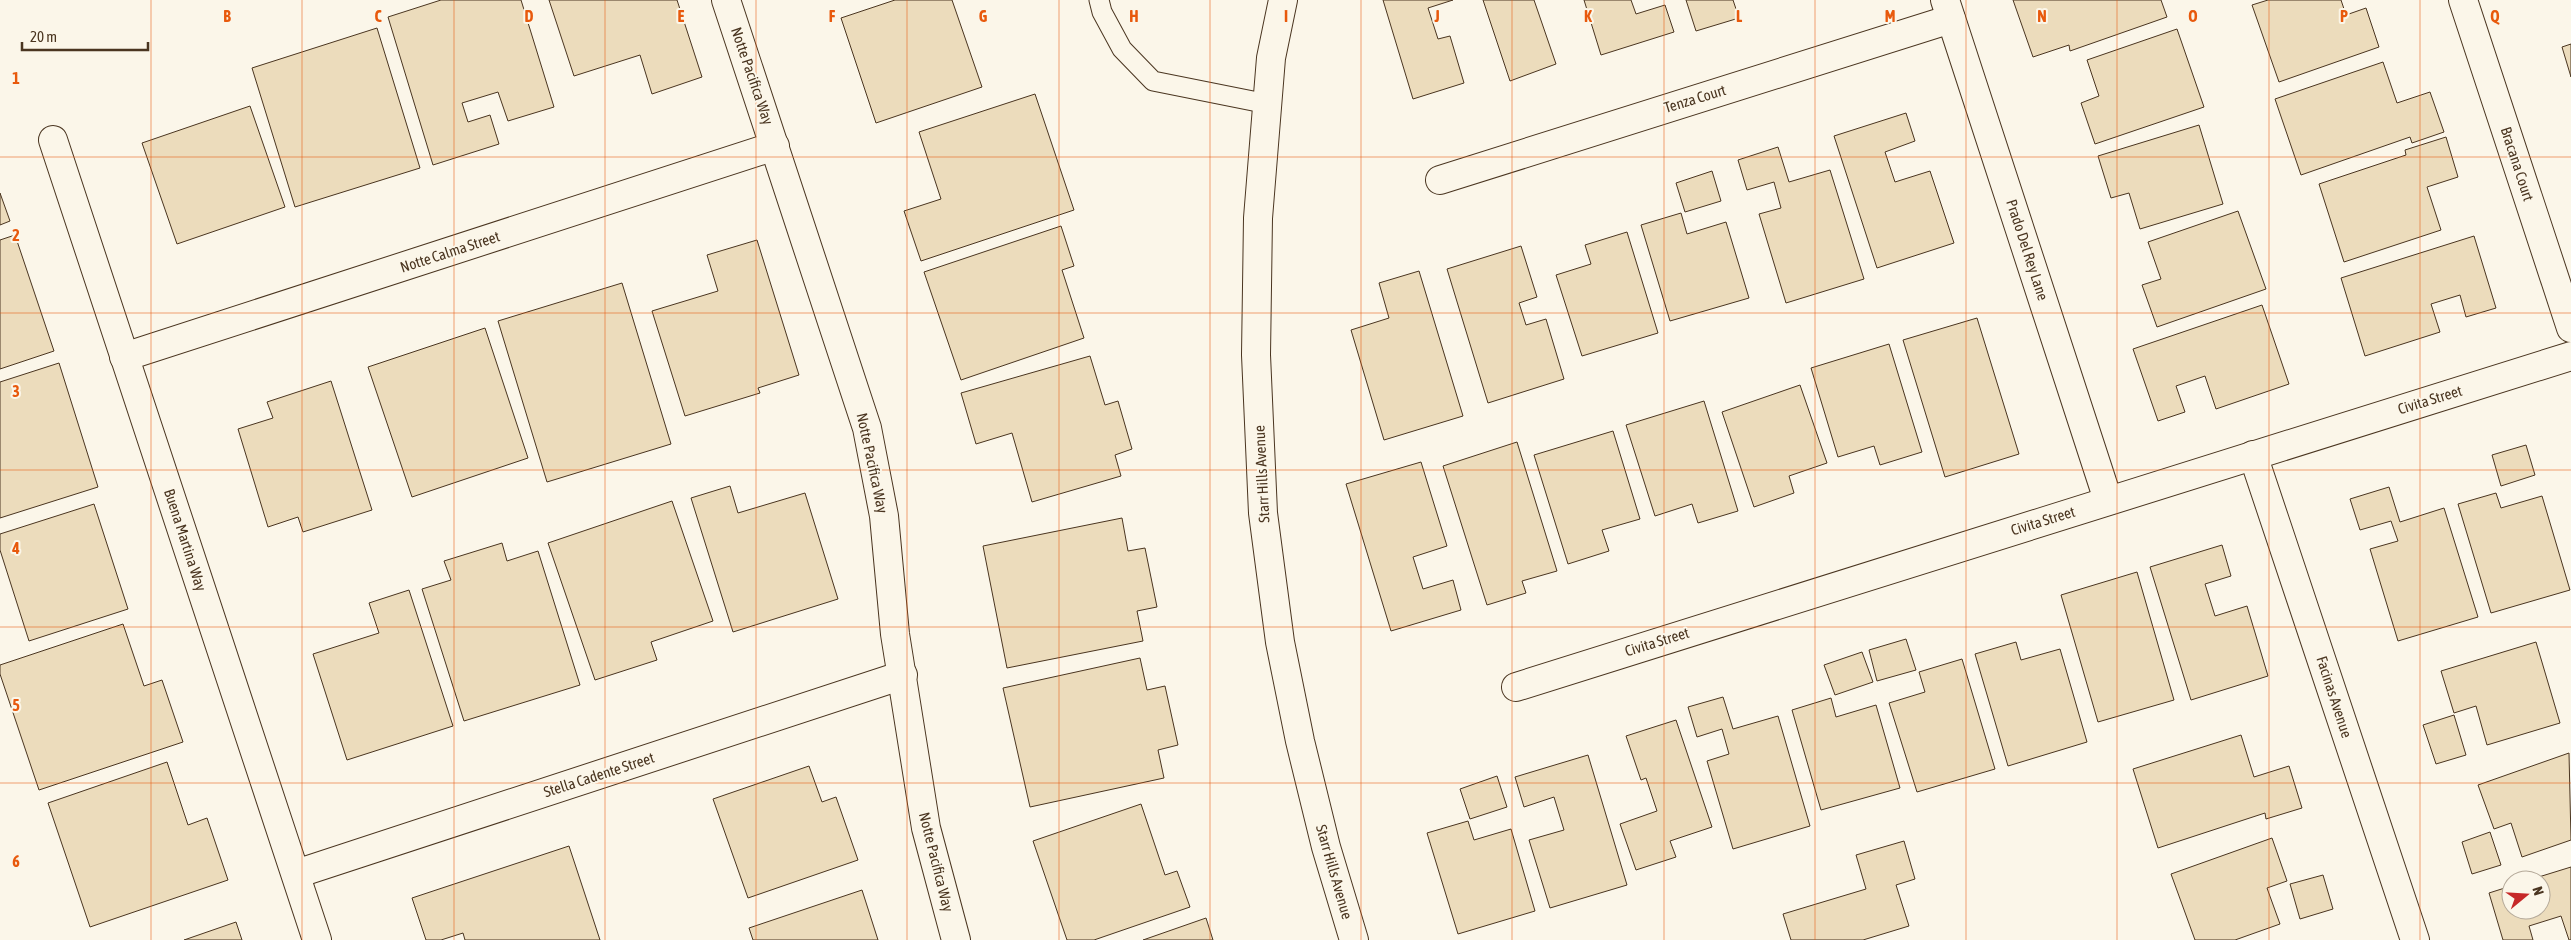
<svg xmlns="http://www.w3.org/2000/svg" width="2571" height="940" font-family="'Asap Condensed',sans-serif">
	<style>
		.building { fill: #ecdcbc; stroke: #4a3520 }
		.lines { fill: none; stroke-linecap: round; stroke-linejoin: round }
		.service-casing { stroke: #4a3520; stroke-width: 21 }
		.minor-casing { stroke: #4a3520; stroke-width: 30 }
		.tertiary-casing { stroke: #4a3520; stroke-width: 30 }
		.service { stroke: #fbf6e9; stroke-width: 19 }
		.minor { stroke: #fbf6e9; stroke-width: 28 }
		.tertiary { stroke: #fbf6e9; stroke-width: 28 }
		.grid { fill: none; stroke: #e8590c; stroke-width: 1; stroke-opacity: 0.55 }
		.labels { text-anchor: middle; stroke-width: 4; stroke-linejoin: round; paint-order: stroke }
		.street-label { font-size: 15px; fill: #4a3520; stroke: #fbf6e9 }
		.grid-label { font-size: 16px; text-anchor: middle; font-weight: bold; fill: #e8590c; stroke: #fbf6e9; stroke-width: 4; stroke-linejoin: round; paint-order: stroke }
	</style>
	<rect width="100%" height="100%" fill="#fbf6e9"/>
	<g class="building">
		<polygon points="441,0 521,0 554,107 508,121 498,92 462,103 468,122 490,115 499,144 433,165 388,17"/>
		<polygon points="549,0 677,0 702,77 652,94 640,55 574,76"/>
		<polygon points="895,0 952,0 982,87 876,123 841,18"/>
		<polygon points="1383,0 1453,0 1428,8 1438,39 1450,36 1464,83 1413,99"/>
		<polygon points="1483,0 1534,0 1556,64 1510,81"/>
		<polygon points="1584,0 1631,0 1636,14 1665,5 1674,32 1601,55"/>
		<polygon points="1686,0 1733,0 1739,18 1696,31"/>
		<polygon points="2013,0 2161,0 2167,17 2070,51 2069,45 2033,57"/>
		<polygon points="2268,0 2341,0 2346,15 2366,8 2379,47 2279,82 2252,5"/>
		<polygon points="377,28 420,168 295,207 252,68"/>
		<polygon points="2177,29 2204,107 2095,144 2081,103 2099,96 2087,60"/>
		<polygon points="2571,44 2571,77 2562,47"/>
		<polygon points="2383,62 2397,103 2430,92 2444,132 2412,143 2410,137 2301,175 2275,99"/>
		<polygon points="1035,94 1074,210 921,261 904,211 941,199 919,132"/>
		<polygon points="250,106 285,207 177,244 142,143"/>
		<polygon points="1906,113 1915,141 1885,152 1895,182 1930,171 1954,243 1877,268 1834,136"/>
		<polygon points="2199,125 2223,204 2140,229 2129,193 2111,198 2098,156"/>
		<polygon points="2446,137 2458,177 2427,187 2441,230 2344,262 2319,184 2406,155 2405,150"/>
		<polygon points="1778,147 1789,182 1830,170 1864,279 1786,303 1759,214 1781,208 1774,182 1747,190 1738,160"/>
		<polygon points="1712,171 1721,201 1685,212 1676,183"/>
		<polygon points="0,193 10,221 0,225"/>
		<polygon points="2238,211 2266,289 2157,327 2142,285 2161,279 2148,242"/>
		<polygon points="1681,213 1687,234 1726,222 1749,298 1670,321 1641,225"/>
		<polygon points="1061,226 1074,266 1062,270 1084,338 961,380 924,272"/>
		<polygon points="1627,232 1658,333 1582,356 1556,275 1591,264 1585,245"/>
		<polygon points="15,235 54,351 0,369 0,240"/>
		<polygon points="2474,236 2496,308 2466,317 2460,295 2431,304 2440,332 2365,356 2341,278"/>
		<polygon points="757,240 799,375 758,388 760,393 685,416 652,311 718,291 707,255"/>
		<polygon points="1521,246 1537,297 1519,303 1526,325 1546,319 1564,379 1488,403 1447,269"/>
		<polygon points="1419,271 1463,416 1384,440 1351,330 1389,318 1379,283"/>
		<polygon points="622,283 671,444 547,482 498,321"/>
		<polygon points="2262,305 2289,384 2216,409 2205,376 2176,386 2185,412 2158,421 2133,349"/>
		<polygon points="1977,318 2019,454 1945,477 1903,340"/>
		<polygon points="485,328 528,458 412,497 368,367"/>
		<polygon points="1889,344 1922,452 1880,465 1874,446 1838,457 1811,368"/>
		<polygon points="1090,356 1105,405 1118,401 1132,449 1115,455 1121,476 1032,502 1012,433 976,444 961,393"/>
		<polygon points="59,363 98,487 0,518 0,382"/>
		<polygon points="331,381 372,510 303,532 298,517 268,527 238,429 273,418 267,402"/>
		<polygon points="1800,385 1827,463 1789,476 1794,493 1754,507 1722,412"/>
		<polygon points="1704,401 1738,511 1698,523 1692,504 1655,516 1626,425"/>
		<polygon points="1613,431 1640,519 1602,530 1609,551 1568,564 1534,455"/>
		<polygon points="1517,442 1557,571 1522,581 1526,593 1487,605 1443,466"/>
		<polygon points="2526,445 2535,475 2501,486 2492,455"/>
		<polygon points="1421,462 1447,546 1413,557 1423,589 1453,580 1461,610 1391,631 1346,484"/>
		<polygon points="730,486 738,513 805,493 838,599 733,632 691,498"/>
		<polygon points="2389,487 2400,522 2444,508 2478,617 2398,641 2370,549 2398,541 2391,521 2360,530 2350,499"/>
		<polygon points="2496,493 2501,508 2542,496 2570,590 2491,613 2458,504"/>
		<polygon points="672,501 713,621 651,642 657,660 595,680 548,543"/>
		<polygon points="94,504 128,609 29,641 0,550 0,534"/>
		<polygon points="1122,518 1128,551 1145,548 1157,607 1137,611 1143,641 1007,668 983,546"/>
		<polygon points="502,543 507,561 538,551 580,685 464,721 422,589 451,580 444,561"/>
		<polygon points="2222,545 2231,576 2205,584 2215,616 2247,606 2268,676 2191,700 2150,567"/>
		<polygon points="2137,572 2174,700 2098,722 2061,595"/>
		<polygon points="409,590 453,726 347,760 313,654 379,633 369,603"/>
		<polygon points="123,624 144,686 162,680 183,742 39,790 0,674 0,665"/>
		<polygon points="1906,639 1916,670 1877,681 1869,650"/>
		<polygon points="2016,642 2021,660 2060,649 2087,742 2008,766 1975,654"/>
		<polygon points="2536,642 2560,723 2487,745 2476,706 2454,713 2441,671"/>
		<polygon points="1862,652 1873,682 1835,695 1824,665"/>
		<polygon points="1140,658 1147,690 1165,686 1178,745 1158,750 1164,778 1030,807 1003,688"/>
		<polygon points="1962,659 1995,769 1917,792 1889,703 1925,692 1919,672"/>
		<polygon points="1723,697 1733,729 1778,716 1810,826 1733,849 1707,761 1729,754 1722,729 1697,737 1688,707"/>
		<polygon points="1831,698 1836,717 1876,705 1900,788 1821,810 1792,710"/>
		<polygon points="2454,715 2466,755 2436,764 2423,725"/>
		<polygon points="1676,720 1712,827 1670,841 1676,857 1636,870 1620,824 1657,811 1646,778 1641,780 1626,736"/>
		<polygon points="2241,735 2254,777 2289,766 2302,808 2266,819 2265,813 2158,848 2133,769"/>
		<polygon points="2569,753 2571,840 2522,857 2511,823 2494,829 2478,785"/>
		<polygon points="1588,755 1627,885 1550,908 1529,840 1564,830 1554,797 1524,807 1515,777"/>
		<polygon points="167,762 188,825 207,818 228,880 90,927 48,803"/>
		<polygon points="809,766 822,802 836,797 858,860 748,898 713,799"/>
		<polygon points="1497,776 1507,807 1470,819 1460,789"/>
		<polygon points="1141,804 1165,875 1177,871 1190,907 1094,940 1067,940 1033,841"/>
		<polygon points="1468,821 1474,840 1511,829 1535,911 1458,934 1427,833"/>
		<polygon points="2490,832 2501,865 2472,874 2462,842"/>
		<polygon points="2272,838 2287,881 2267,888 2280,924 2235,940 2195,940 2171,874"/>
		<polygon points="1904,841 1915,879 1896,885 1909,926 1863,940 1791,940 1783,914 1866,889 1856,855"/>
		<polygon points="569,846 600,940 465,940 463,933 441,940 426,940 412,898"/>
		<polygon points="2571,867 2571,940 2569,940 2561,916 2529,926 2533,940 2503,940 2489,893 2511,886 2511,910 2541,910 2541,880 2529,880"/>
		<polygon points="2323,875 2333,909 2300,919 2290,884"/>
		<polygon points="862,890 878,940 753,940 749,928"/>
		<polygon points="1206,918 1213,940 1143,940"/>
		<polygon points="236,922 242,940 184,940"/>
	</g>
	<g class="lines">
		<defs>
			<polyline id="service" points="1099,0 1102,12 1122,49 1153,81 1268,104"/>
			<g id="minor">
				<polyline points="726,0 867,428 884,516 895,634 926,828 956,940"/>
				<polyline points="1945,0 2108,500"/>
				<polyline points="2463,0 2571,328"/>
				<polyline points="53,140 317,940"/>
				<polyline points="1440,180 1951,19"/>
				<polyline points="124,357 775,146"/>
				<polyline points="2253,455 2415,940"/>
				<polyline points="1516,687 2571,356"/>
				<polyline points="296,874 903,675"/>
			</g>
			<polyline id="tertiary" points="1283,0 1271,58 1258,218 1256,355 1263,513 1280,642 1300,741 1326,847 1354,940"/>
		</defs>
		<use href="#service" class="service-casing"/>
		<use href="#minor" class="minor-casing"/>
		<use href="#tertiary" class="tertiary-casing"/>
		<use href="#service" class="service"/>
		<use href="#minor" class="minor"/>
		<use href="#tertiary" class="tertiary"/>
	</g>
	<path class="grid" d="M 151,0 L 151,940M 302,0 L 302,940M 454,0 L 454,940M 605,0 L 605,940M 756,0 L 756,940M 907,0 L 907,940M 1059,0 L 1059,940M 1210,0 L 1210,940M 1361,0 L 1361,940M 1512,0 L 1512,940M 1664,0 L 1664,940M 1815,0 L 1815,940M 1966,0 L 1966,940M 2117,0 L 2117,940M 2269,0 L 2269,940M 2420,0 L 2420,940M 0,157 L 2571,157M 0,313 L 2571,313M 0,470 L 2571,470M 0,627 L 2571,627M 0,783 L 2571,783"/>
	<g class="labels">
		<g class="street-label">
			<text transform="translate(752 76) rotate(71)" y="5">Notte Pacifica Way</text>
			<text transform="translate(1695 99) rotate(-17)" y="5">Tenza Court</text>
			<text transform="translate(2517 164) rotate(72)" y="5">Bracana Court</text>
			<text transform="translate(2027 250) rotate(72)" y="5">Prado Del Rey Lane</text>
			<text transform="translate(450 252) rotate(-18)" y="5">Notte Calma Street</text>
			<text transform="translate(2430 400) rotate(-17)" y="5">Civita Street</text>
			<text transform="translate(872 463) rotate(78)" y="5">Notte Pacifica Way</text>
			<text transform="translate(1262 474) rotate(-93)" y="5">Starr Hills Avenue</text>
			<text transform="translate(2043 521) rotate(-17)" y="5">Civita Street</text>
			<text transform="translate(185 540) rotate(72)" y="5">Buena Martina Way</text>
			<text transform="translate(1657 642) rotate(-17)" y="5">Civita Street</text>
			<text transform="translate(2334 697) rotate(72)" y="5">Facinas Avenue</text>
			<text transform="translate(599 775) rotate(-18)" y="5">Stella Cadente Street</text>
			<text transform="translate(936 862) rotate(76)" y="5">Notte Pacifica Way</text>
			<text transform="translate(1334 872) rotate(74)" y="5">Starr Hills Avenue</text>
		</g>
	</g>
	<g class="grid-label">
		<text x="227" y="22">B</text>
		<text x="378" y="22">C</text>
		<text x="529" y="22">D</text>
		<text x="681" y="22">E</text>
		<text x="832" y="22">F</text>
		<text x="983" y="22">G</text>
		<text x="1134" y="22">H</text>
		<text x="1286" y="22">I</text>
		<text x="1437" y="22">J</text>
		<text x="1588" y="22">K</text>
		<text x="1739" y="22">L</text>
		<text x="1890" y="22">M</text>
		<text x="2042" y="22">N</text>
		<text x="2193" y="22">O</text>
		<text x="2344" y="22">P</text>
		<text x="2495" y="22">Q</text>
		<text x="16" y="84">1</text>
		<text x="16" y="241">2</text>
		<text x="16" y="397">3</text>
		<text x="16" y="554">4</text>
		<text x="16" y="711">5</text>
		<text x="16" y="867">6</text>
	</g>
	<g transform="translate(2526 895) rotate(72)"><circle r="24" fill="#fbf6e9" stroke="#b4a999"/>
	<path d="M0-4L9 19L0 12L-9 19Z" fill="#c62828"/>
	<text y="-8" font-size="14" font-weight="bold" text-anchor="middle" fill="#4a3520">N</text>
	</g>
	<path d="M22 42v8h126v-8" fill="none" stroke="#4a3520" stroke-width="2.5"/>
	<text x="30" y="42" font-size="15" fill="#4a3520" stroke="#fbf6e9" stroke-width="4" paint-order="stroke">20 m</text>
</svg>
